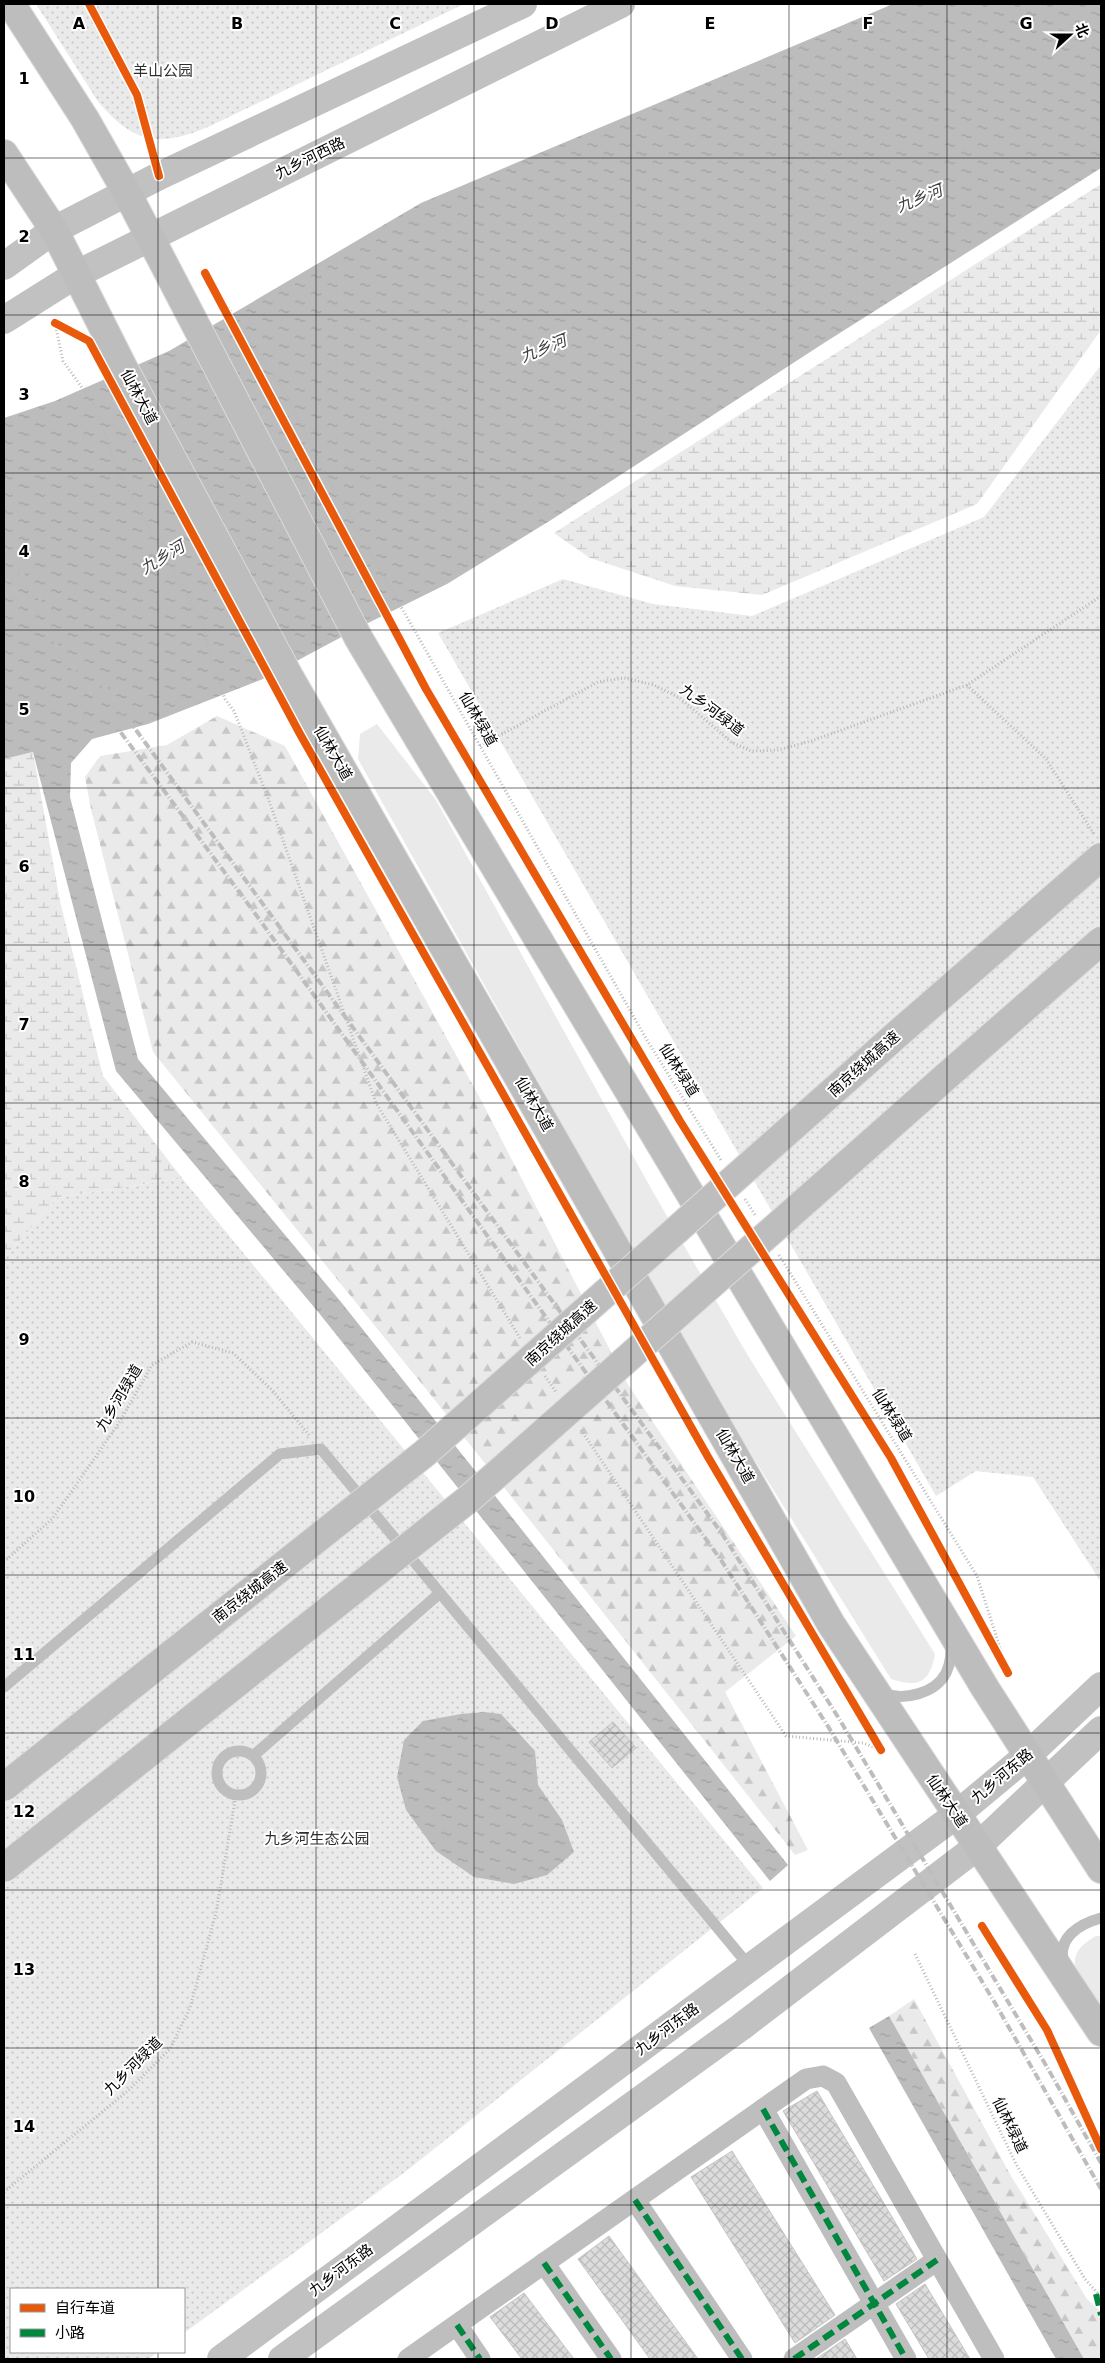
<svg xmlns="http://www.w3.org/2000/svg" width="1105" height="2363" font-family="'DejaVu Sans','Noto Sans SC',sans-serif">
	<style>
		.grass { fill: #eaeaea }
		.forest { fill: url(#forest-firs) }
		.wetland { fill: url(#wetland-marsh) }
		.park { fill: url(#park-dots) }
		.water { fill: url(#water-ripples) }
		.building { fill: url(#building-cross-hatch); stroke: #c5c5c5 }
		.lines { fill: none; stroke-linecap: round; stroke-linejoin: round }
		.primary-casing { stroke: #dbdbdb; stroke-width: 30 }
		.path { stroke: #b8b8b8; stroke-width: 3; stroke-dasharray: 1 2.5; stroke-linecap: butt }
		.lane { stroke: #bebebe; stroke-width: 11 }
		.street { stroke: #bebebe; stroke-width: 21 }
		.secondary { stroke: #c1c1c1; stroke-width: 28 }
		.primary { stroke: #bdbdbd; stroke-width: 28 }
		.rail { stroke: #bdbdbd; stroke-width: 4; stroke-dasharray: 8 2.5 1 2.5; stroke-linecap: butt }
		.highway-bridge-casing { stroke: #dbdbdb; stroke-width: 30; stroke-linecap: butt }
		.highway-bridge { stroke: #bdbdbd; stroke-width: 28 }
		.quiet { stroke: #00873e; stroke-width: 6; stroke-dasharray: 12 6; stroke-linecap: butt }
		.cycleway-casing { stroke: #fff; stroke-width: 11 }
		.cycleway { stroke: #e8590c; stroke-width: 8 }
		.grid { fill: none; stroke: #000; stroke-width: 1; stroke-opacity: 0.55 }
		.labels { text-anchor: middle; stroke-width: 4; stroke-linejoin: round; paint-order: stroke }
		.park-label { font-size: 15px; fill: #2f2f2f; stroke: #fff }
		.street-label { font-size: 15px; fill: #000; stroke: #fff }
		.water-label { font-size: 16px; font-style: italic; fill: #404040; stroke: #fff }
		.grid-label { font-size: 16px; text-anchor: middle; font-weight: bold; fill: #000; stroke: #fff; stroke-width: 4; stroke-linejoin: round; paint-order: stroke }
	</style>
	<defs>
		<pattern id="forest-firs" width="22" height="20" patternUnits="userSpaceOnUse" patternTransform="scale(1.25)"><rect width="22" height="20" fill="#eaeaea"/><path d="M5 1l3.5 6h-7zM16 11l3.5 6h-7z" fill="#c7c7c7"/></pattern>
		<pattern id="wetland-marsh" width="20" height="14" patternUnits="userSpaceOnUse" patternTransform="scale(1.25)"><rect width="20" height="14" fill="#eaeaea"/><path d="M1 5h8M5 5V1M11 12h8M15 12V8" fill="none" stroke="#c7c7c7"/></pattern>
		<pattern id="park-dots" width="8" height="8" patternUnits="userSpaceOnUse" patternTransform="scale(1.25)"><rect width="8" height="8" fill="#eaeaea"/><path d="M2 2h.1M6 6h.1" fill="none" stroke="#c7c7c7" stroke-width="1.8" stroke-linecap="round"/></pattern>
		<pattern id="water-ripples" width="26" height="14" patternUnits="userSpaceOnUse" patternTransform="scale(1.25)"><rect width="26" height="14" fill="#bcbcbc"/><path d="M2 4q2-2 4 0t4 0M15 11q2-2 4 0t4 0" fill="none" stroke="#a0a0a0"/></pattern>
		<pattern id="building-cross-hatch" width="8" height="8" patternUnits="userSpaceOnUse" patternTransform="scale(1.25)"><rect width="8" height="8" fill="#dcdcdc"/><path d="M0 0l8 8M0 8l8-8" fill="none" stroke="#bbb"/></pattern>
	</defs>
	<rect width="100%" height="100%" fill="#fff"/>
	<g class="grass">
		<path d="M 377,724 L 436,800 L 653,1192 L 747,1354 L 935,1654 C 930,1683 918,1688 891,1679 L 705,1380 L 358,759 L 360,734 Z"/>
		<path d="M 1096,1936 L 1101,1936 L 1101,2007 C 1082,1980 1056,1958 1096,1936 Z"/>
	</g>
	<g class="forest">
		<polygon points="217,716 285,746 481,1100 627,1383 796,1636 725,1692 808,1850 795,1855 426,1389 153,1052 91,809 85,777 100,756 167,745"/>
		<polygon points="914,1999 1011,2176 1087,2299 1101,2312 1101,2359 1084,2359 889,2016"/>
	</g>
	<g class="wetland">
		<polygon points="1101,184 1101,330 977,504 762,595 675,586 590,558 554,533"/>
		<polygon points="33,752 60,901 103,1076 182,1178 57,1198 4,1259 4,759"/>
	</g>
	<g class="park">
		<path d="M 36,4 L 464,4 L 208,127 C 158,148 132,143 97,100 Z"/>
		<polygon points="1101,365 1101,1582 1033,1477 976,1471 936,1496 438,633 563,579 653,604 752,616 984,517"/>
		<polygon points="182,1178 763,1888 405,2172 184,2333 184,2289 11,2289 11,2352 158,2352 148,2359 4,2359 4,1259 57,1198"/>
	</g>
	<g class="water">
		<polygon points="893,4 1101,4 1101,168 824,343 551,520 447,584 362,626 263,679 148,724 92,739 71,763 70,797 138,1059 341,1302 788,1865 770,1881 319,1313 116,1071 33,752 4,759 4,418 55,401 169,351 421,203"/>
		<polygon points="484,1712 501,1714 535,1751 538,1785 562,1820 574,1852 547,1875 514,1884 474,1877 436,1851 406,1810 397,1777 404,1740 423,1721 461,1714"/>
		<polygon points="889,2016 1084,2359 1056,2359 869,2028"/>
	</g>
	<g class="building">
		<polygon points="613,1722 636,1748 612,1768 589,1742"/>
		<polygon points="817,2091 917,2259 884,2281 783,2111"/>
		<polygon points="732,2151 835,2315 795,2343 691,2177"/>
		<polygon points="609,2236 698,2359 650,2359 578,2259"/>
		<polygon points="925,2284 970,2359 929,2359 896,2304"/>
		<polygon points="524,2293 574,2359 522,2359 490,2317"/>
		<polygon points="845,2339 857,2359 816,2359"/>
	</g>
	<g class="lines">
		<defs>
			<g id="primary">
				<polyline points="11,4 85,119 127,193 359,639 985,1688 1101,1869"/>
				<polyline points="4,154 54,230 122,365 290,678 831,1624 1101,2032"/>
			</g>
		</defs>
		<use href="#primary" class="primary-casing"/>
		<g class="path">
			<polyline points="205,273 285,393 328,478 644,1035 721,1160"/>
			<polyline points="55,323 63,361 98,410 118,473 203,624 211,661 225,699 234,711 268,798 376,1103 520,1338"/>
			<polyline points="967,685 1046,759 1094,834"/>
			<polyline points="480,746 598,682 624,678 654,685 680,698 731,742 751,751 778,750 811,741 967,685 1101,596"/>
			<polyline points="745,1199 755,1215"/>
			<polyline points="779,1255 977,1576 1008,1673"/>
			<polyline points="545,1376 556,1392"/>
			<polyline points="581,1430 786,1736 863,1743 881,1750"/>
			<polyline points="4,1562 53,1518 119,1423 152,1365 192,1342 233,1353 272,1390 309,1435"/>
			<polyline points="915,1954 1016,2164 1085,2279 1101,2297"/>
			<polyline points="4,2192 129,2090 170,2049 190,2008 216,1913 236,1795"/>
		</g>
		<g class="lane">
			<polyline points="4,1687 280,1454 321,1449 440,1593"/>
			<path d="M 883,1693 C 903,1701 935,1694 946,1673 C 951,1663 951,1653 951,1642"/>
			<circle cx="239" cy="1773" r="22"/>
			<polyline points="253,1756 440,1593 750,1967"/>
			<path d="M 1064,1964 C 1056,1938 1079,1924 1101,1918"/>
		</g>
		<g class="street">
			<polyline points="763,2109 906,2359"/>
			<polyline points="635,2200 742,2359"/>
			<polyline points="544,2263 611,2359"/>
			<polyline points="457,2325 480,2359"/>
			<polyline points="408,2359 806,2079 823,2076 836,2083 994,2359"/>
			<polyline points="794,2359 937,2260"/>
		</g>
		<g class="secondary">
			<polyline points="4,266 54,230 159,176 523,4"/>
			<polyline points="4,320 77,274 621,4"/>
			<polyline points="221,2359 956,1815 1028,1755 1101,1686"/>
			<polyline points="282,2359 741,2027 978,1846 1101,1730"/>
		</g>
		<use href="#primary" class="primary"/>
		<g class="rail">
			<polyline points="4,549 723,1535 838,1717 1047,2067 1101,2163"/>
			<polyline points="4,575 254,912 721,1560 829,1728 995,2003 1101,2189"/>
		</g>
		<defs>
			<g id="highway-bridge">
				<polyline points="4,1787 425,1453 902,1030 1101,857"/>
				<polyline points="4,1868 471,1497 950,1073 1101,941"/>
			</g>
		</defs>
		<use href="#highway-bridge" class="highway-bridge-casing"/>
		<use href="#highway-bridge" class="highway-bridge"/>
		<g class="quiet">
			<polyline points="763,2109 906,2359"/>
			<polyline points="635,2200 742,2359"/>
			<polyline points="544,2263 611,2359"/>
			<polyline points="1096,2294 1101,2315"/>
			<polyline points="457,2325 480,2359"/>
			<polyline points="794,2359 937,2260"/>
		</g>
		<defs>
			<g id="cycleway">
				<polyline points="89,4 137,95 159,176"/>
				<polyline points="205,273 426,689 680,1121 891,1458 1008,1673"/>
				<polyline points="55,323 89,341 300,734 708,1457 881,1750"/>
				<polyline points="982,1926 1047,2030 1101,2149"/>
			</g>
		</defs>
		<use href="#cycleway" class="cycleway-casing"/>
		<use href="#cycleway" class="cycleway"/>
	</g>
	<path class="grid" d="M 158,4 L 158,2289M 316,4 L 316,2359M 474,4 L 474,2359M 631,4 L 631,2359M 789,4 L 789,2359M 947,4 L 947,2359M 4,158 L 1101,158M 4,315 L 1101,315M 4,473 L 1101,473M 4,630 L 1101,630M 4,788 L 1101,788M 4,945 L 1101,945M 4,1103 L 1101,1103M 4,1260 L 1101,1260M 4,1418 L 1101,1418M 4,1575 L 1101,1575M 4,1733 L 1101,1733M 4,1890 L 1101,1890M 4,2048 L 1101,2048M 4,2205 L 1101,2205M 158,2352 L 158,2359"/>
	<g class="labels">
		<g class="park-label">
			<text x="163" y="76">羊山公园</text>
			<text x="317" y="1844">九乡河生态公园</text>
		</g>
		<g class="street-label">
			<text transform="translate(310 158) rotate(-26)" y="5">九乡河西路</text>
			<text transform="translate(139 397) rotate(62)" y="5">仙林大道</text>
			<text transform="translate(712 710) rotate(37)" y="5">九乡河绿道</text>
			<text transform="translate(478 719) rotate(60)" y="5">仙林绿道</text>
			<text transform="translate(333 753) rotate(60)" y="5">仙林大道</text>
			<text transform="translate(864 1064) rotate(-42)" y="5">南京绕城高速</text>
			<text transform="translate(679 1070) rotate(58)" y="5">仙林绿道</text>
			<text transform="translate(534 1104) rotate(60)" y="5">仙林大道</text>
			<text transform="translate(561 1333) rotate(-42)" y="5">南京绕城高速</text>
			<text transform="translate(119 1398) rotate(-59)" y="5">九乡河绿道</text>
			<text transform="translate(892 1415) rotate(58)" y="5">仙林绿道</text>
			<text transform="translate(735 1456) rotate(60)" y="5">仙林大道</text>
			<text transform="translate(250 1592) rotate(-38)" y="5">南京绕城高速</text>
			<text transform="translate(1002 1776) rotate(-40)" y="5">九乡河东路</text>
			<text transform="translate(947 1801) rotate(56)" y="5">仙林大道</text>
			<text transform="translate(667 2029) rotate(-37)" y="5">九乡河东路</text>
			<text transform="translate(133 2066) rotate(-45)" y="5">九乡河绿道</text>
			<text transform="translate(1010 2125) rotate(64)" y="5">仙林绿道</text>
			<text transform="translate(341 2270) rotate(-37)" y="5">九乡河东路</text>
		</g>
		<g class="water-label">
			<text transform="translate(919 198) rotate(-22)" y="6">九乡河</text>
			<text transform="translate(543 348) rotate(-22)" y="6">九乡河</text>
			<text transform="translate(162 557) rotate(-31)" y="6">九乡河</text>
		</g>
	</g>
	<g class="grid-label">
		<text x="79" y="29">A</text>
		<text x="237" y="29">B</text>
		<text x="395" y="29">C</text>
		<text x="552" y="29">D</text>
		<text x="710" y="29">E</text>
		<text x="868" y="29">F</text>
		<text x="1026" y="29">G</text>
		<text x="24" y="84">1</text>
		<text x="24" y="242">2</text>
		<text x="24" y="400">3</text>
		<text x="24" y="557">4</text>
		<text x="24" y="715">5</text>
		<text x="24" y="872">6</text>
		<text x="24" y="1030">7</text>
		<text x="24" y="1187">8</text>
		<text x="24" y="1345">9</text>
		<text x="24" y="1502">10</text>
		<text x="24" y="1660">11</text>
		<text x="24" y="1817">12</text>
		<text x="24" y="1975">13</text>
		<text x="24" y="2132">14</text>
	</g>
	<rect width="1105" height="2363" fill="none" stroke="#000000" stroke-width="10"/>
	<rect x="10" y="2288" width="175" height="65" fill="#ffffff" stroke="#999999"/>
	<rect x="20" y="2304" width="25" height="8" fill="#e8590c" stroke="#999999"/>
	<text x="55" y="2313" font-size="15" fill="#000000">自行车道</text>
	<rect x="20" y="2329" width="25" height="8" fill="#00873e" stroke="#999999"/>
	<text x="55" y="2338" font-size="15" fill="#000000">小路</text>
	<g transform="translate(1070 35) rotate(69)" stroke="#ffffff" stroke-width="4" paint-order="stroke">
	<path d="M0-4L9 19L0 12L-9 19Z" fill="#000000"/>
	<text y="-8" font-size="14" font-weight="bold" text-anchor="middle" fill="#000000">北</text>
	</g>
</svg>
